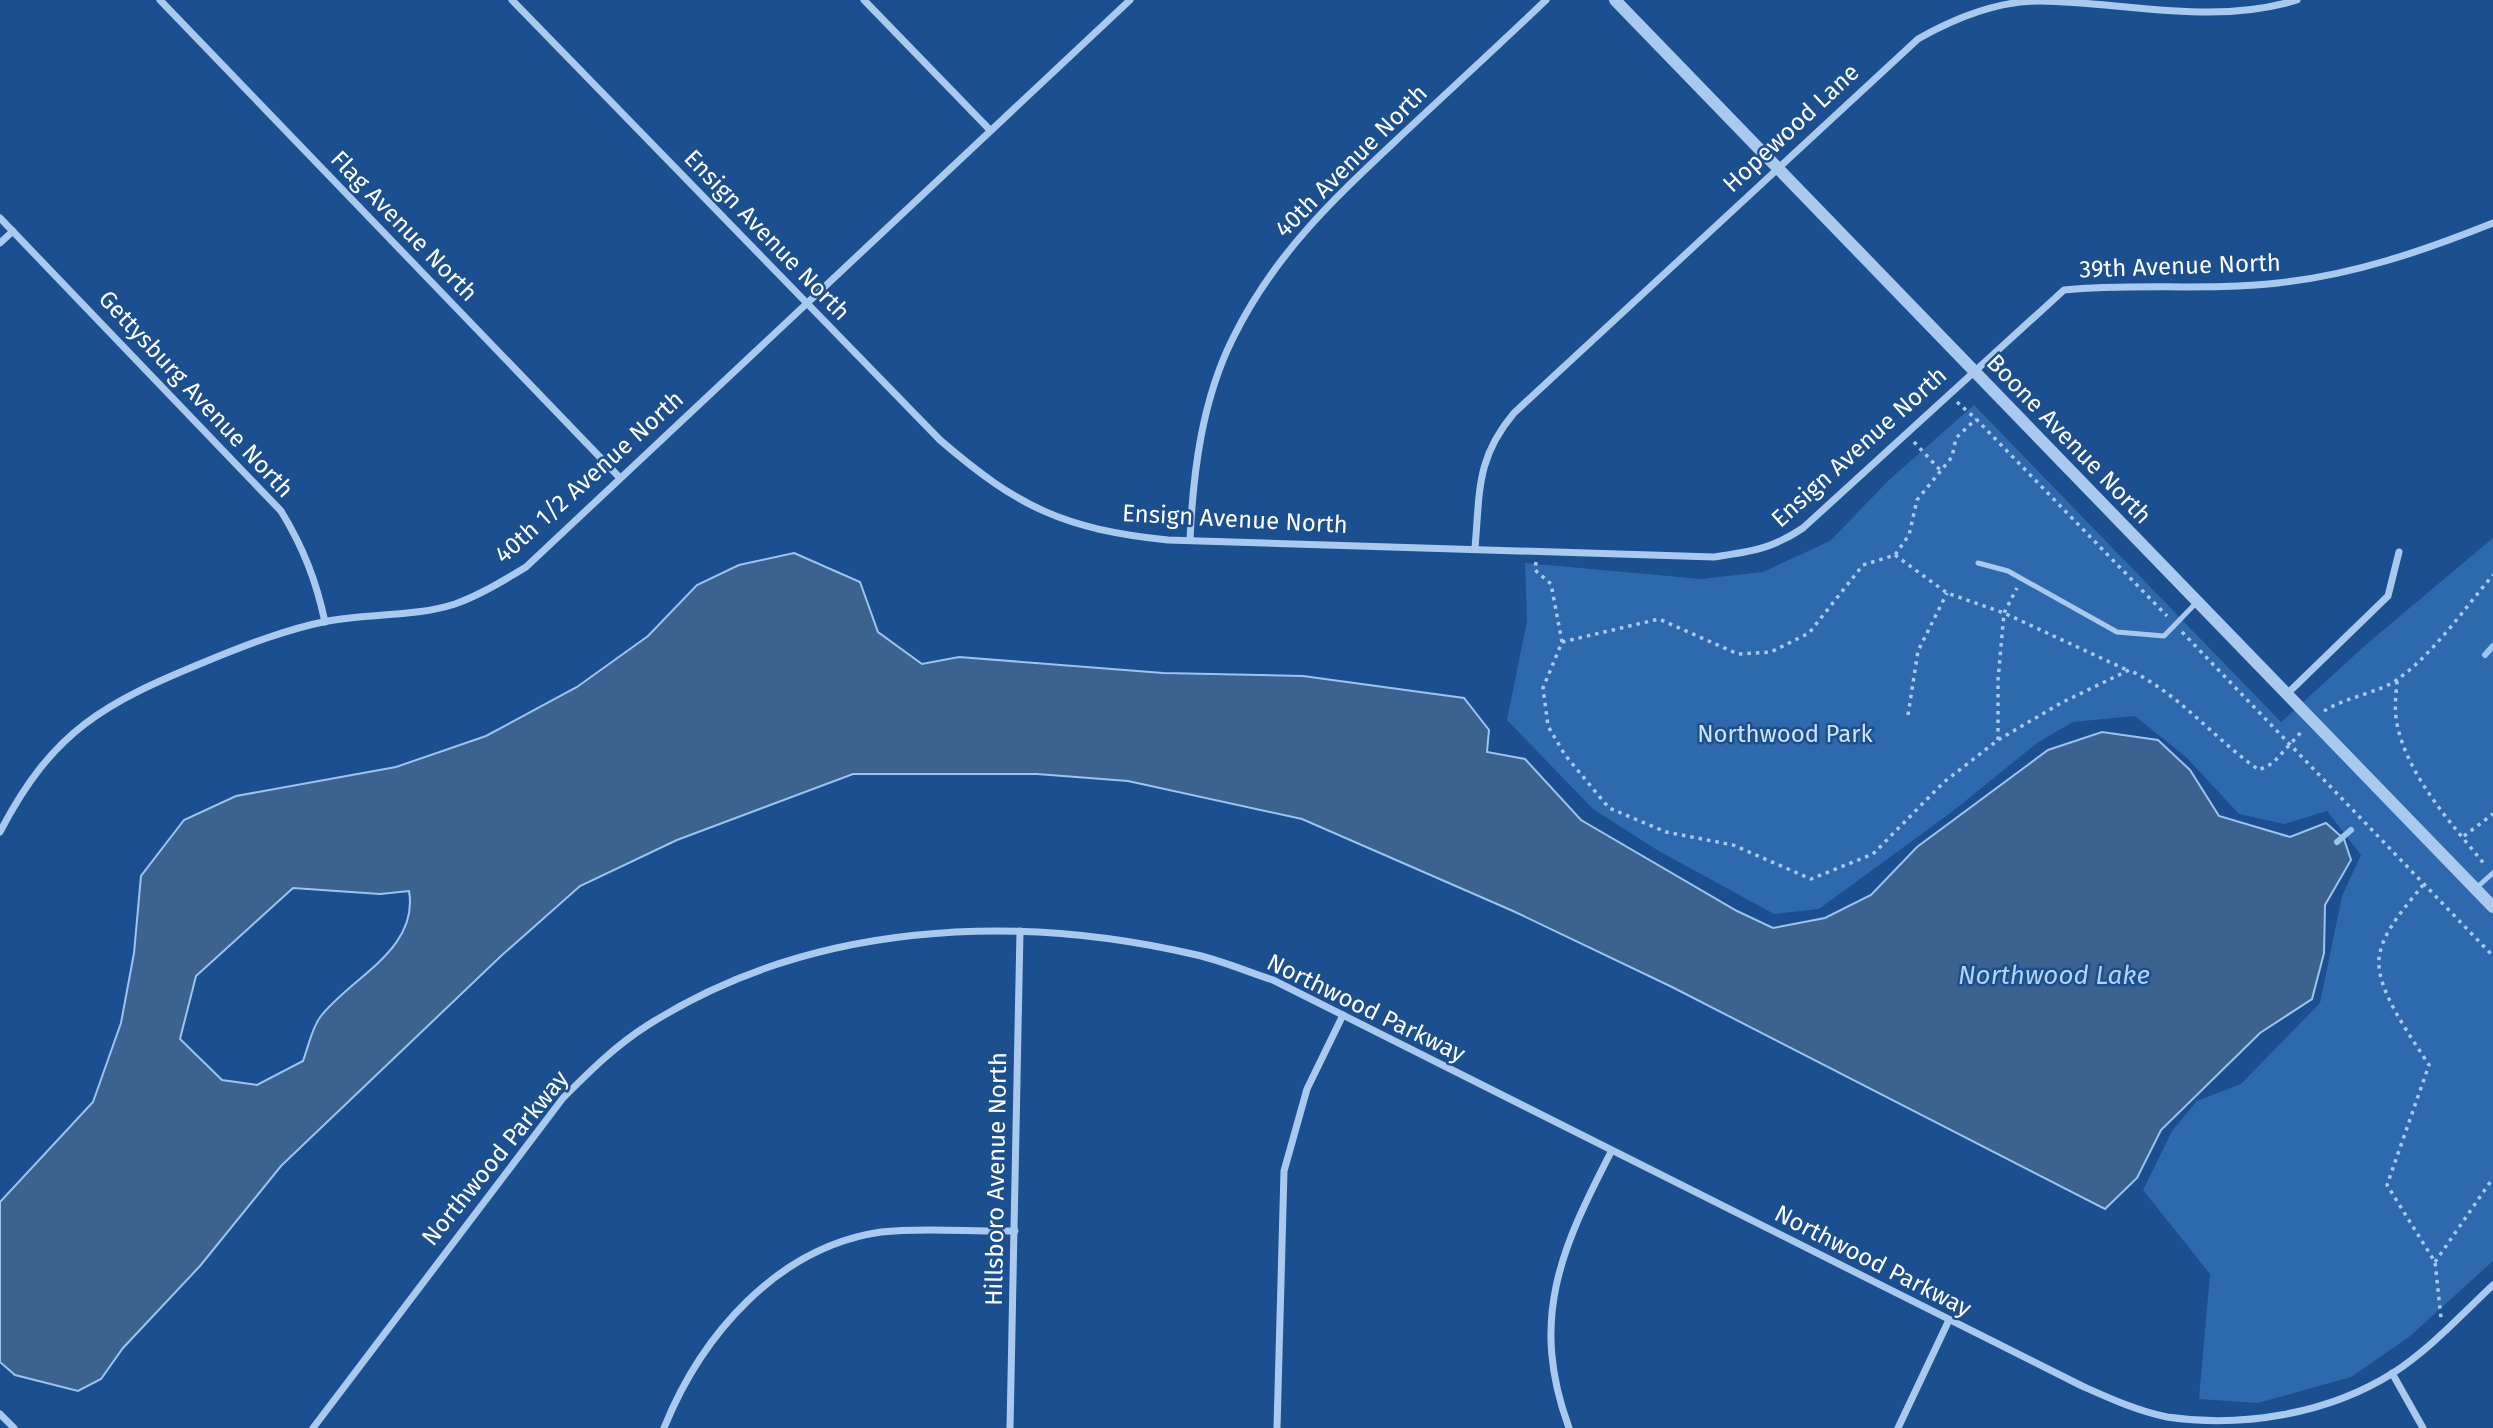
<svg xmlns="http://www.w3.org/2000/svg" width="2493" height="1428" font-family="'Fira Sans',sans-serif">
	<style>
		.green { fill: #2e69ad }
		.water { fill: #3c6290; stroke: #9cc4f0; stroke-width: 2; fill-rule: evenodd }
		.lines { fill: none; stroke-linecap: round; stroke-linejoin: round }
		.stream { stroke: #9cc4f0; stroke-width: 6 }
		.path { stroke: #a9c9ee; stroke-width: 3.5; stroke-dasharray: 3.5 5; stroke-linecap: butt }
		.service { stroke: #a9c9ee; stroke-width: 5 }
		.minor { stroke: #a9c9ee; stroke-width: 7 }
		.tertiary { stroke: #a9c9ee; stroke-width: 12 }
		.labels { text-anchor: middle; stroke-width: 5; stroke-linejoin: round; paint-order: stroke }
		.street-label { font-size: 24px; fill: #fff; stroke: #1b4f8f }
		.park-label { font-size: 24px; fill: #cfe3fa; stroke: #1b4f8f }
		.water-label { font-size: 26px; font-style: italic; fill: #b5d3f5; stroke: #1b4f8f }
	</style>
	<rect width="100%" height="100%" fill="#1b4f8f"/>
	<polygon class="green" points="1974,405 2281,722 2369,642 2493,538 2493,1261 2409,1337 2351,1377 2258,1403 2199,1399 2210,1274 2143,1190 2172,1131 2197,1101 2241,1084 2320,1003 2342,896 2361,855 2327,811 2284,824 2239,814 2187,758 2135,716 2073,722 2037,743 1953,811 1819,909 1774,914 1657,850 1593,809 1507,720 1527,621 1525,563 1701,579 1763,572 1830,541 1890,479"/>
	<path class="water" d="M 794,553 L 860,582 L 878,632 L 922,664 L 959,657 L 1163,673 L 1303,676 L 1464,698 L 1489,730 L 1487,752 L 1525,759 L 1581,820 L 1737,911 L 1773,928 L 1825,918 L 1871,895 L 1917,847 L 2048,750 L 2102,732 L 2158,740 L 2190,770 L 2219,816 L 2290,837 L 2326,823 L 2344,839 L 2351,860 L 2325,905 L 2324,953 L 2312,999 L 2260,1033 L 2161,1130 L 2137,1178 L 2105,1209 L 1672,987 L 1513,911 L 1302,819 L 1128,781 L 1037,774 L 853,774 L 677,840 L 580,886 L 501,956 L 281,1166 L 200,1266 L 123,1348 L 101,1379 L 78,1391 L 15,1375 L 0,1362 L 0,1202 L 93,1102 L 121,1023 L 134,953 L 141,876 L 184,820 L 236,796 L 396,767 L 486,736 L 577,687 L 648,636 L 697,585 L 739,565 ZM 293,888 L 380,894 L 409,891 C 419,949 353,976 321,1016 C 312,1027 308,1048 303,1061 L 257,1085 L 222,1080 L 180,1039 L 196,976 Z"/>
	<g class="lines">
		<g class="stream">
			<polyline points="2485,655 2493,646"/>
			<polyline points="2337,842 2351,830"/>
		</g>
		<g class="path">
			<polyline points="1957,402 1976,419 2167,616"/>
			<polyline points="1914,442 1942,472"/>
			<polyline points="1895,555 1947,593 2004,613 2127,670"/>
			<path d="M 1536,562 L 1535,570 L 1551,584 L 1562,642 L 1543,688 L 1548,726 L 1565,755 L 1609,808 L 1666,832 L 1733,845 L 1811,879 L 1873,854 L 1944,782 L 1998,740 L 2061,703 L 2129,670 C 2180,694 2213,738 2259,770 L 2273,763 L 2303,730"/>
			<polyline points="2182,632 2493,956"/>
			<polyline points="1562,642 1659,619 1738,654 1771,652 1809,633 1863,565 1895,555 1909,535 1917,500 1952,457 1956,438 1976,419"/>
			<path d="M 2397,681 C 2396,695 2394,709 2397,724 C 2408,777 2452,824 2485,865"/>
			<path d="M 2324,711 C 2346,697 2381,692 2398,679 C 2433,654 2465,608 2493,575"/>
			<polyline points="1908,715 1918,651 1947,593"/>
			<polyline points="1998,740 1998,680 2004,613 2017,588"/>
			<polyline points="2464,836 2493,814"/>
			<path d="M 2423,885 C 2407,905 2381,933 2379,959 C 2376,990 2412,1038 2429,1065 L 2387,1185 L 2435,1262 L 2441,1318"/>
			<polyline points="2435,1262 2493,1178"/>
		</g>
		<g class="service">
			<polyline points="1978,563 2008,571 2117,632 2164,636 2198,601"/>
			<polyline points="2475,889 2493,873"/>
		</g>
		<g class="minor">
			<polyline points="160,0 620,478"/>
			<path d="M 512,0 L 940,440 C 1019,508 1064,529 1168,540 L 1714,557 C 1750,552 1772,549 1803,528 L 2064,290 C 2136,283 2207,291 2278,283 C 2353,275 2423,251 2493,223"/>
			<polyline points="864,0 990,130"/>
			<path d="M 0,218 L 281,511 C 303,547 316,580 325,622"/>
			<polyline points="0,243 13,231"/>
			<path d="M 1190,540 C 1193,472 1202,400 1233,338 C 1276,251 1337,196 1406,131 C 1453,87 1500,44 1546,0"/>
			<path d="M 1475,548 C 1480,491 1476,458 1514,413 L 1918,39 C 1955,18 1996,1 2040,1 C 2125,2 2212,26 2297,0"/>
			<polyline points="2287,694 2388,596 2399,552"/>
			<path d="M 0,832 C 53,730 104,703 207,661 C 246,645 287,629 328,621 C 369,613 415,617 455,604 C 480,595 503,581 526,567 L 1130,0"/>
			<polyline points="2392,1373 2423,1428"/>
			<polyline points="0,1414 14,1428"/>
			<path d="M 313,1428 L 563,1098 C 589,1072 616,1045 648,1025 C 810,922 1014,912 1197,955 C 1223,961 1248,972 1273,980 L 2082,1386 C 2109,1398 2137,1411 2167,1417 C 2243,1428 2328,1414 2393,1373 C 2430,1349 2461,1315 2493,1285"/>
			<path d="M 664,1428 C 701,1336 777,1247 881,1232 C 924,1227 971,1232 1015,1231"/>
			<polyline points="1010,1428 1020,931"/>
			<polyline points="1277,1428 1284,1171 1307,1089 1343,1015"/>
			<path d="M 1569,1428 C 1529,1319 1561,1249 1611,1152"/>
			<polyline points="1898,1428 1949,1320"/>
		</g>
		<polyline class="tertiary" points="1615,0 2493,907"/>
	</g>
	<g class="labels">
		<g class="street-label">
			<text transform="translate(1791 128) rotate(-43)" y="8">Hopewood Lane</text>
			<text transform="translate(1351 161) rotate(-45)" y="8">40th Avenue North</text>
			<text transform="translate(404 226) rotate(46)" y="8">Flag Avenue North</text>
			<text transform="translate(767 235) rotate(46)" y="8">Ensign Avenue North</text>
			<text transform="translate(2180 266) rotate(-2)" y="8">39th Avenue North</text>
			<text transform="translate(196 394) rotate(47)" y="8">Gettysburg Avenue North</text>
			<text transform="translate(2069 439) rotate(46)" y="8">Boone Avenue North</text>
			<text transform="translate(1859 447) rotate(-42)" y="8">Ensign Avenue North</text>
			<text transform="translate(589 477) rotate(-42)" y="8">40th 1/2 Avenue North</text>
			<text transform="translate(1235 519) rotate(3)" y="8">Ensign Avenue North</text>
			<text transform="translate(1366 1008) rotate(26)" y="8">Northwood Parkway</text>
			<text transform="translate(495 1158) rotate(-51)" y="8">Northwood Parkway</text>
			<text transform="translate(996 1179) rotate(-89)" y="8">Hillsboro Avenue North</text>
			<text transform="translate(1873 1261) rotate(27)" y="8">Northwood Parkway</text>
		</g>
		<g class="park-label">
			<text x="1785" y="742">Northwood Park</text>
		</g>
		<g class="water-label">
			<text x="2054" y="984">Northwood Lake</text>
		</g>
	</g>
</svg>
